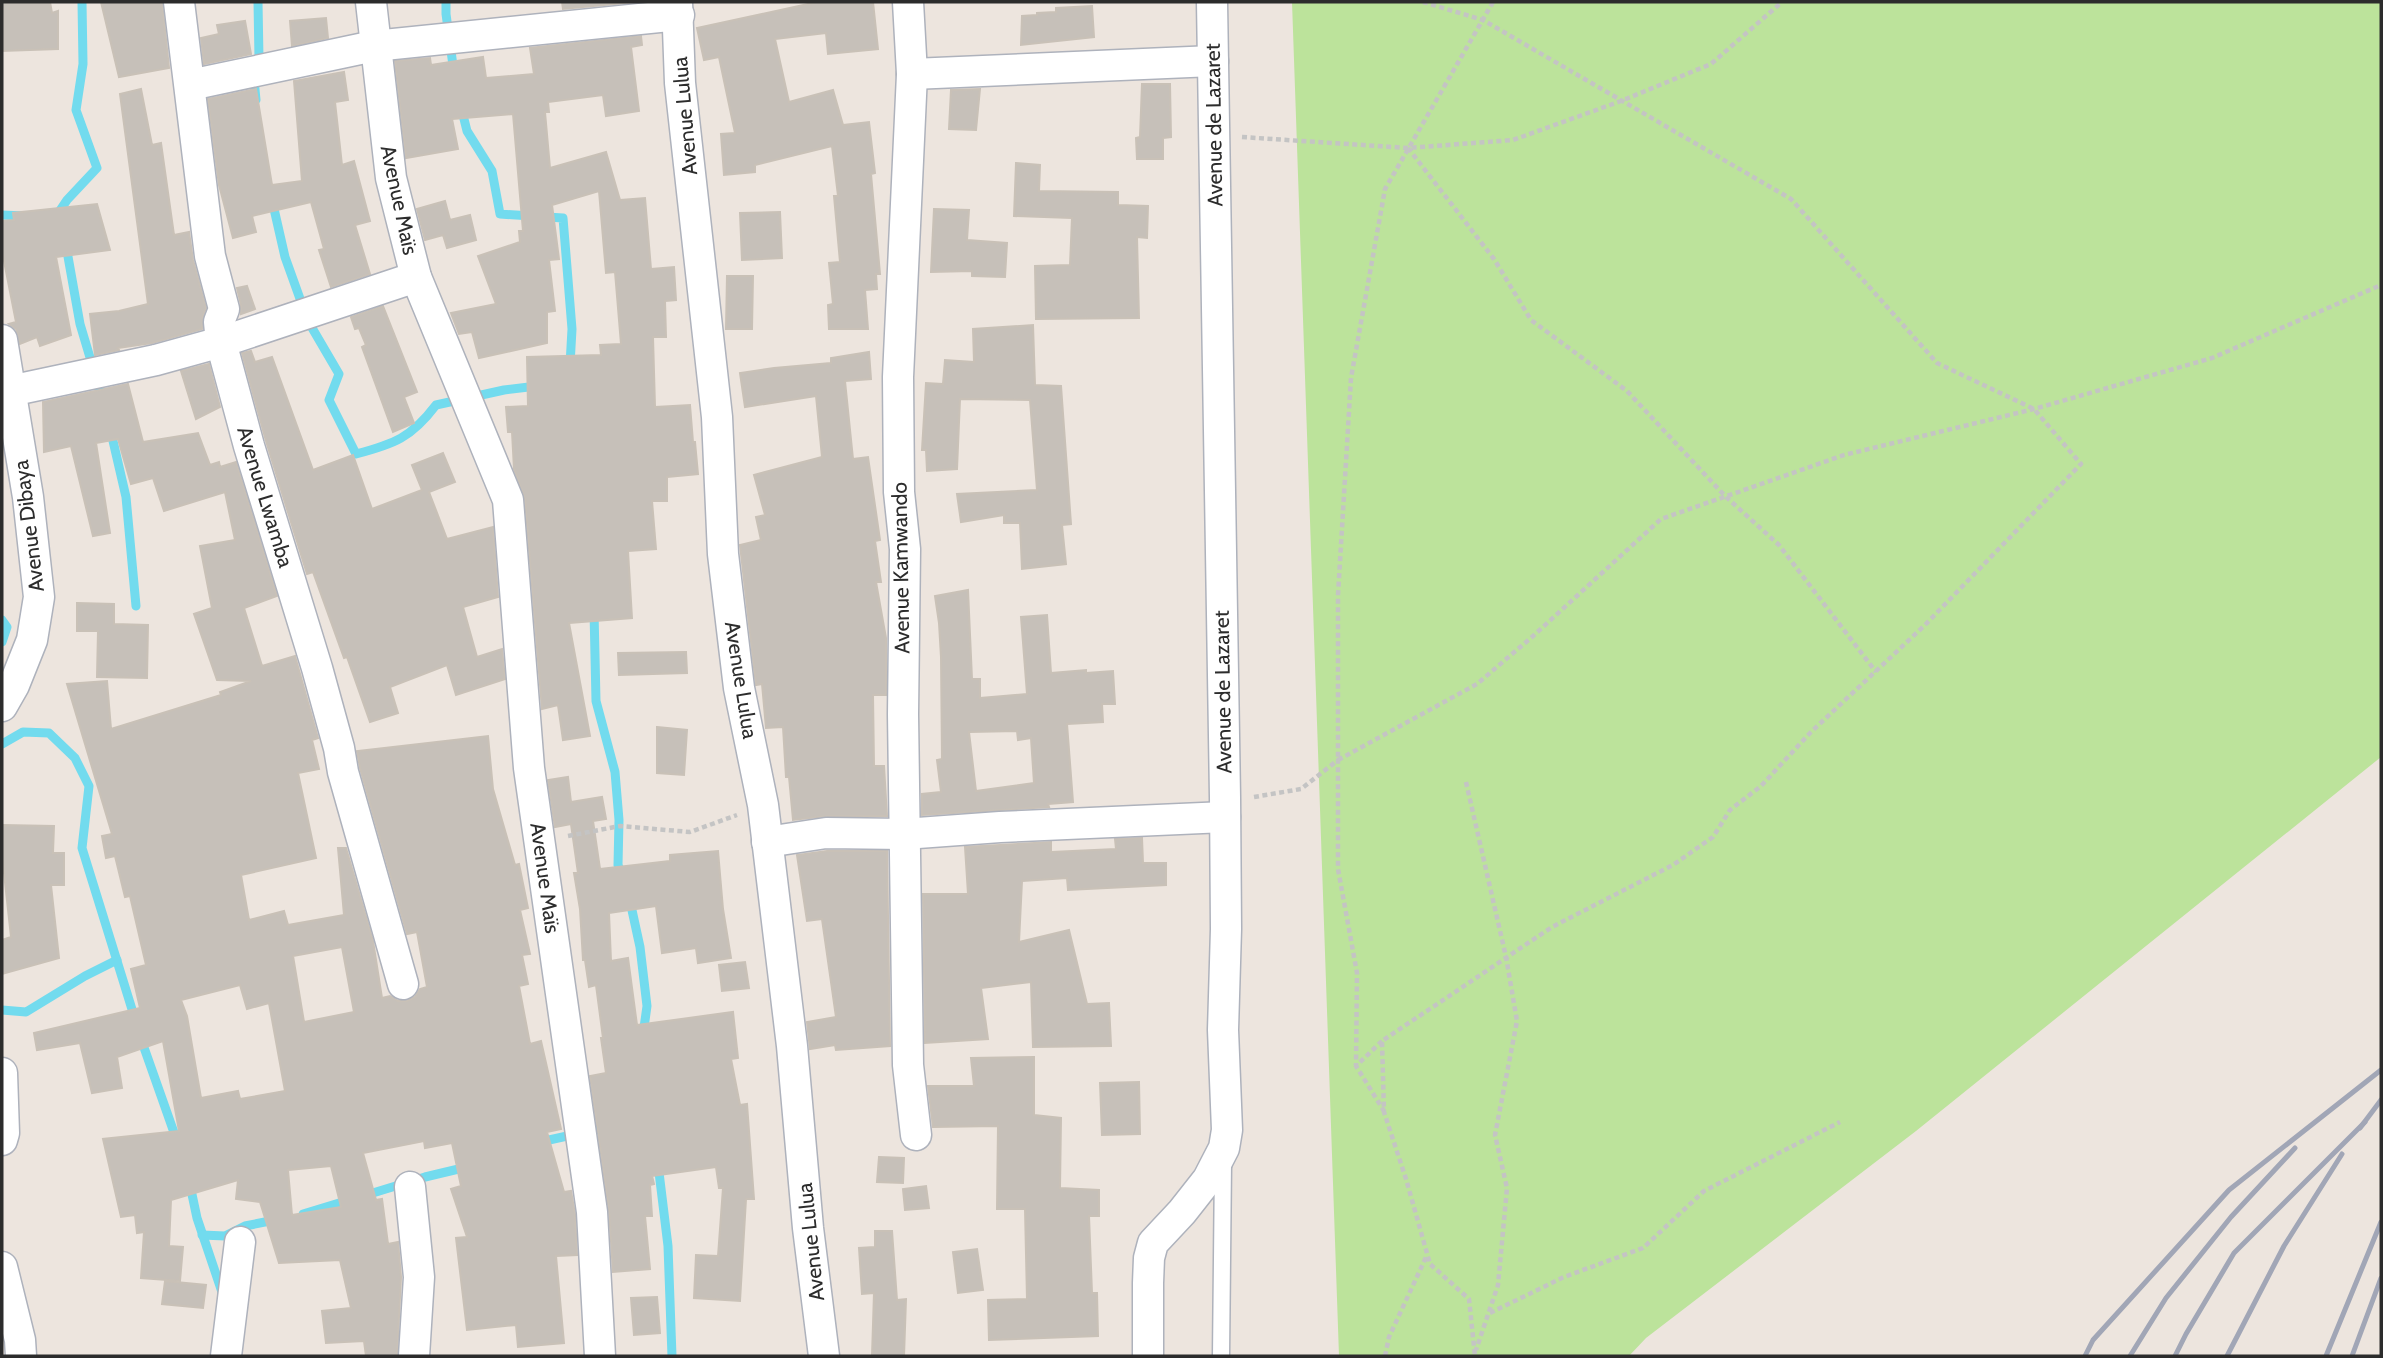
<svg xmlns="http://www.w3.org/2000/svg" width="2383" height="1358" font-family="Cabin,sans-serif">
	<style>
		.grass { fill: #bce39b }
		.lines { fill: none; stroke-linecap: round; stroke-linejoin: round }
		.stream { stroke: #72dbee; stroke-width: 9 }
		.building { fill: #c6c0b9; stroke: #c9c1b7; stroke-width: 2; fill-rule: evenodd }
		.lane-casing { stroke: #aeb2bc; stroke-width: 19 }
		.street-casing { stroke: #aeb2bc; stroke-width: 33 }
		.path { stroke: #c4c4c4; stroke-width: 4.5; stroke-dasharray: 5 3.5; stroke-linecap: butt }
		.lane { stroke: #fff; stroke-width: 16 }
		.street { stroke: #fff; stroke-width: 30 }
		.rail { stroke: #a1a6b6; stroke-width: 5 }
		.labels { text-anchor: middle; stroke-width: 5; stroke-linejoin: round; paint-order: stroke }
		.street-label { font-size: 21px; fill: #2c2c2c; stroke: #fff }
	</style>
	<rect width="100%" height="100%" fill="#ede5de"/>
	<polygon class="grass" points="1292,2 2381,2 2381,757 1916,1131 1646,1338 1629,1356 1339,1356"/>
	<g class="lines">
		<g class="stream">
			<polyline points="446,2 446,14 454,73"/>
			<polyline points="256,100 254,79 259,59 258,2"/>
			<polyline points="461,107 467,131 492,171 500,214 563,218 572,329 570,365"/>
			<path d="M 272,200 L 285,257 L 308,321 L 339,374 L 329,400 L 356,454 C 394,444 411,438 436,405 L 504,390 L 537,386"/>
			<polyline points="2,215 24,216"/>
			<polyline points="55,218 67,200 97,168 76,110 83,64 82,2"/>
			<polyline points="65,245 67,251 80,324 103,401"/>
			<polyline points="110,428 126,497 136,606"/>
			<polyline points="594,611 596,701 615,772 619,820 618,865 623,877"/>
			<polyline points="2,620 7,627 2,642"/>
			<polyline points="2,744 23,732 49,733 75,758 89,786 82,848 135,1019"/>
			<polyline points="630,901 640,947 647,1006 643,1035"/>
			<polyline points="2,1010 26,1012 85,976 117,960"/>
			<polyline points="141,1039 177,1141"/>
			<polyline points="540,1142 608,1127"/>
			<polyline points="658,1164 668,1246 672,1356"/>
			<polyline points="190,1185 197,1218 223,1295"/>
			<polyline points="363,1196 425,1177 467,1167"/>
			<polyline points="303,1214 349,1200"/>
			<polyline points="202,1235 225,1236 245,1226 275,1220"/>
		</g>
	</g>
	<g class="building">
		<polygon points="2,2 50,2 52,13 58,11 58,49 2,51"/>
		<polygon points="101,2 162,2 169,68 119,77"/>
		<polygon points="562,2 635,2 563,9"/>
		<polygon points="817,2 873,2 878,49 828,54 826,33 775,39 789,102 833,90 843,125 869,122 875,173 871,174 880,274 876,274 877,289 865,290 868,329 829,329 828,305 833,304 829,263 840,262 834,196 838,196 832,146 755,165 755,172 724,175 721,134 735,133 719,57 704,60 697,28"/>
		<polygon points="1092,6 1094,37 1021,45 1022,16 1037,15 1037,13 1056,12 1056,8"/>
		<polygon points="326,18 328,38 292,46 290,21"/>
		<polygon points="245,21 251,54 204,64 201,38 219,34 217,25"/>
		<polygon points="641,36 642,45 631,47 639,111 606,116 603,95 548,102 549,112 545,112 550,168 606,152 620,200 645,198 651,269 674,267 676,300 665,301 666,337 653,337 655,407 690,405 693,442 695,442 698,474 667,477 667,501 652,501 656,549 628,551 632,618 569,623 590,736 563,740 558,705 542,709 525,499 514,469 512,432 508,432 506,407 528,406 527,357 601,355 600,345 621,344 615,272 606,273 599,191 552,205 559,259 549,260 555,311 547,312 547,343 479,358 472,332 459,334 451,313 496,304 478,256 520,242 519,231 523,231 513,114 452,119 458,149 406,158 395,61 430,58 431,65 483,57 486,78 534,74 530,48"/>
		<polygon points="344,72 348,100 335,102 342,165 354,161 370,221 355,225 370,274 331,287 319,250 324,249 311,202 252,216 256,232 233,238 219,185 208,99 256,89 272,185 302,181 294,81"/>
		<polygon points="1142,84 1170,84 1171,137 1163,138 1163,159 1137,159 1136,138 1140,137"/>
		<polygon points="141,89 152,145 161,143 174,235 189,232 193,260 206,308 203,316 202,329 152,343 118,348 119,350 95,355 90,314 119,311 148,304 120,94"/>
		<polygon points="980,89 976,130 949,129 951,90"/>
		<polygon points="1016,163 1040,165 1039,191 1118,192 1118,205 1148,206 1147,238 1137,237 1139,318 1036,319 1035,266 1070,265 1072,218 1014,216"/>
		<polygon points="445,201 450,220 470,215 476,240 447,248 443,235 425,240 417,209"/>
		<polygon points="97,204 110,250 56,257 71,335 40,346 37,337 20,344 16,329 9,324 16,322 2,251 2,221 14,220 13,213"/>
		<polygon points="934,209 969,210 967,240 1007,243 1005,277 972,276 972,271 931,272"/>
		<polygon points="780,212 782,258 742,260 740,213"/>
		<polygon points="727,276 753,276 752,329 726,329"/>
		<polygon points="247,286 255,309 241,314 241,305 237,288"/>
		<polygon points="383,306 417,392 404,397 414,423 393,432 362,347 366,345 359,328 355,329 351,317"/>
		<polygon points="1033,325 1035,385 1061,386 1071,524 1062,525 1066,564 1022,569 1020,523 1004,523 1004,515 961,522 957,494 1037,490 1030,400 960,399 957,469 927,471 926,450 922,450 926,383 943,384 945,360 974,362 973,329"/>
		<polygon points="251,351 255,362 272,357 313,470 353,455 372,509 422,490 412,465 443,453 455,482 429,492 447,539 493,527 498,597 463,607 477,657 502,649 505,679 456,695 447,665 390,687 398,713 370,722 347,657 344,658 313,572 307,574 266,441 242,353"/>
		<polygon points="869,352 871,379 845,381 853,459 868,457 880,540 875,541 881,582 876,582 886,638 886,695 873,695 874,766 884,766 887,816 826,816 793,820 789,777 786,777 783,727 766,728 762,684 756,685 740,545 761,540 756,517 765,515 754,475 822,457 816,396 745,407 740,373 774,368 831,363 831,358"/>
		<polygon points="209,364 220,407 196,419 181,371"/>
		<path d="M 128,384 L 143,442 L 198,433 L 210,465 L 219,462 L 220,467 L 236,462 L 277,596 L 244,608 L 262,666 L 295,656 L 318,738 L 312,740 L 319,769 L 298,773 L 316,858 L 241,875 L 249,920 L 284,911 L 288,925 L 344,915 L 338,848 L 346,848 L 373,941 L 382,998 L 390,996 L 398,1001 L 407,1001 L 415,997 L 420,989 L 427,987 L 417,932 L 407,934 L 360,768 L 357,751 L 488,736 L 493,789 L 515,865 L 519,864 L 528,908 L 520,910 L 530,954 L 522,955 L 528,984 L 519,986 L 530,1044 L 541,1041 L 561,1129 L 547,1132 L 564,1192 L 571,1191 L 575,1214 L 577,1255 L 556,1256 L 564,1343 L 518,1347 L 516,1325 L 467,1330 L 456,1238 L 467,1237 L 451,1189 L 461,1186 L 452,1143 L 425,1148 L 424,1141 L 363,1153 L 376,1200 L 382,1199 L 388,1244 L 398,1242 L 401,1277 L 397,1356 L 366,1356 L 364,1341 L 326,1343 L 322,1311 L 351,1308 L 340,1260 L 279,1263 L 260,1202 L 236,1199 L 238,1180 L 171,1200 L 169,1246 L 183,1247 L 180,1281 L 141,1278 L 144,1232 L 137,1233 L 135,1215 L 121,1217 L 103,1139 L 179,1131 L 163,1041 L 117,1057 L 122,1088 L 92,1093 L 80,1043 L 37,1050 L 34,1033 L 140,1008 L 131,969 L 146,965 L 130,896 L 125,897 L 115,856 L 106,858 L 102,836 L 112,834 L 67,684 L 107,681 L 111,729 L 221,695 L 220,692 L 251,681 L 217,680 L 194,614 L 212,608 L 200,546 L 235,540 L 225,492 L 164,511 L 153,478 L 131,484 L 118,439 L 96,443 L 110,533 L 93,536 L 71,446 L 44,452 L 43,402 ZM 342,947 L 354,1012 L 304,1022 L 293,956 ZM 240,985 L 247,1009 L 269,1003 L 285,1091 L 240,1099 L 238,1091 L 201,1098 L 187,1016 L 181,1000 ZM 331,1166 L 341,1207 L 292,1215 L 288,1170 Z"/>
		<path d="M 968,590 L 972,679 L 980,679 L 980,698 L 1027,694 L 1021,617 L 1047,615 L 1051,673 L 1086,670 L 1086,673 L 1113,671 L 1115,704 L 1102,704 L 1103,722 L 1067,724 L 1073,802 L 1048,804 L 1049,807 L 922,815 L 922,794 L 941,792 L 937,760 L 942,759 L 941,657 L 939,623 L 935,596 ZM 1017,731 L 1018,740 L 1031,738 L 1034,783 L 976,791 L 969,732 Z"/>
		<polygon points="77,603 114,604 114,624 148,625 147,678 97,677 98,631 77,631"/>
		<polygon points="686,652 687,673 619,675 618,653"/>
		<polygon points="657,727 687,730 684,775 657,773"/>
		<polygon points="568,777 571,802 602,797 606,819 593,821 600,869 670,861 670,855 718,851 723,909 731,958 698,963 696,948 662,953 656,906 609,913 611,961 628,958 637,1025 733,1012 738,1058 731,1059 740,1105 747,1104 754,1199 746,1199 740,1301 694,1298 696,1255 718,1256 723,1188 719,1188 716,1167 652,1176 654,1184 650,1185 652,1216 645,1216 650,1269 613,1272 609,1210 590,1076 606,1073 601,1038 603,1038 596,985 589,987 585,960 583,960 580,909 574,873 578,873 571,824 555,827 548,780"/>
		<polygon points="2,825 54,826 53,853 64,853 64,885 51,885 59,958 2,974 2,940 11,937 2,855"/>
		<polygon points="1142,838 1143,863 1166,863 1166,885 1068,890 1067,878 1022,881 1019,942 1069,930 1087,1004 1109,1003 1111,1046 1033,1047 1031,982 981,988 988,1039 925,1043 923,894 968,894 965,847 1051,842 1051,852 1116,849 1115,839"/>
		<polygon points="827,851 887,851 890,1046 836,1050 835,1045 810,1049 807,1022 836,1017 822,919 807,921 797,855"/>
		<polygon points="745,962 749,988 722,991 719,965"/>
		<polygon points="1034,1057 1034,1115 1061,1118 1060,1188 1099,1190 1099,1216 1089,1216 1092,1293 1097,1293 1098,1336 989,1340 988,1300 1027,1299 1025,1209 997,1209 998,1126 933,1127 928,1086 974,1086 971,1058"/>
		<polygon points="1139,1082 1140,1134 1102,1135 1100,1083"/>
		<polygon points="879,1157 904,1158 903,1183 877,1182"/>
		<polygon points="926,1186 929,1208 905,1210 903,1189"/>
		<polygon points="875,1231 892,1231 897,1300 906,1299 904,1356 872,1356 874,1293 862,1294 859,1248 875,1247"/>
		<polygon points="977,1249 983,1290 958,1293 953,1252"/>
		<polygon points="165,1281 206,1285 203,1308 162,1304"/>
		<polygon points="657,1297 660,1333 634,1335 631,1298"/>
	</g>
	<g class="lines">
		<defs>
			<polyline id="lane" points="1221,1356 1223,1163"/>
			<g id="street">
				<polyline points="179,2 210,256 224,309 219,322 221,342 249,446 317,668 339,748 343,772 403,984"/>
				<polyline points="371,2 391,178 416,277 508,500 529,768 592,1212 600,1356"/>
				<polyline points="677,2 680,83 717,417 723,554 739,688 763,805 792,1046 808,1228 824,1356"/>
				<polyline points="908,2 912,74 898,377 899,492 905,549 903,714 908,1065 916,1135"/>
				<polyline points="912,74 1213,61"/>
				<polyline points="190,85 374,46 679,15"/>
				<polyline points="2,340 28,497 39,597 32,640 14,685 2,706"/>
				<polyline points="10,391 156,360 221,342 416,277"/>
				<polyline points="767,842 826,833 904,834 1000,827 1225,817"/>
				<polyline points="2,1073 4,1133 2,1140"/>
				<polyline points="410,1187 419,1277 414,1356"/>
				<polyline points="2,1267 20,1340 21,1356"/>
				<polyline points="226,1356 240,1242"/>
				<polyline points="1148,1356 1148,1283 1149,1258 1153,1243 1182,1212 1208,1179 1224,1148 1227,1130 1223,1030 1226,929 1225,797 1212,2"/>
			</g>
		</defs>
		<use href="#lane" class="lane-casing"/>
		<use href="#street" class="street-casing"/>
		<g class="path">
			<polyline points="1423,2 1483,20 1791,199 1937,363 2034,409 2081,464 1924,626 1811,732 1761,786 1730,810 1713,837 1673,865 1552,927 1382,1041 1384,1112 1406,1179 1430,1264 1469,1299 1475,1356"/>
			<polyline points="1493,2 1385,189 1351,378 1338,595 1338,760 1477,684 1532,637 1661,519 1844,455 2034,409 2212,358 2381,285"/>
			<polyline points="1242,137 1408,148 1513,140 1621,101 1711,64 1782,2"/>
			<polyline points="1408,148 1494,259 1531,320 1627,391 1725,496 1779,545 1876,672"/>
			<polyline points="1466,782 1506,957 1517,1021 1495,1135 1507,1188 1498,1285 1476,1350"/>
			<polyline points="1254,797 1301,789 1338,760 1338,869 1357,973 1356,1066"/>
			<polyline points="568,836 620,826 690,832 737,815"/>
			<polyline points="1382,1041 1356,1066 1384,1111"/>
			<polyline points="1490,1313 1564,1277 1643,1248 1704,1191 1840,1122"/>
			<polyline points="1385,1356 1389,1337 1427,1255"/>
		</g>
		<use href="#lane" class="lane"/>
		<use href="#street" class="street"/>
		<g class="rail">
			<polyline points="2360,1128 2381,1100"/>
			<polyline points="2085,1356 2093,1340 2229,1190 2381,1070"/>
			<polyline points="2130,1356 2166,1298 2231,1217 2295,1148"/>
			<polyline points="2175,1356 2186,1334 2234,1253 2365,1122"/>
			<polyline points="2227,1356 2284,1246 2342,1154"/>
			<polyline points="2326,1356 2381,1222"/>
			<polyline points="2352,1356 2381,1278"/>
		</g>
	</g>
	<g class="labels">
		<g class="street-label">
			<text transform="translate(685 116) rotate(-95)" y="7">Avenue Lulua</text>
			<text transform="translate(1214 125) rotate(-91)" y="7">Avenue de Lazaret</text>
			<text transform="translate(399 200) rotate(78)" y="7">Avenue Maïs</text>
			<text transform="translate(265 497) rotate(73)" y="7">Avenue Lwamba</text>
			<text transform="translate(29 526) rotate(-97)" y="7">Avenue Dibaya</text>
			<text transform="translate(901 568) rotate(-91)" y="7">Avenue Kamwando</text>
			<text transform="translate(741 680) rotate(81)" y="7">Avenue Lulua</text>
			<text transform="translate(1223 692) rotate(-91)" y="7">Avenue de Lazaret</text>
			<text transform="translate(545 878) rotate(82)" y="7">Avenue Maïs</text>
			<text transform="translate(811 1242) rotate(-96)" y="7">Avenue Lulua</text>
		</g>
	</g>
	<rect width="2383" height="1358" fill="none" stroke="#2c2c2c" stroke-width="7"/>
</svg>
